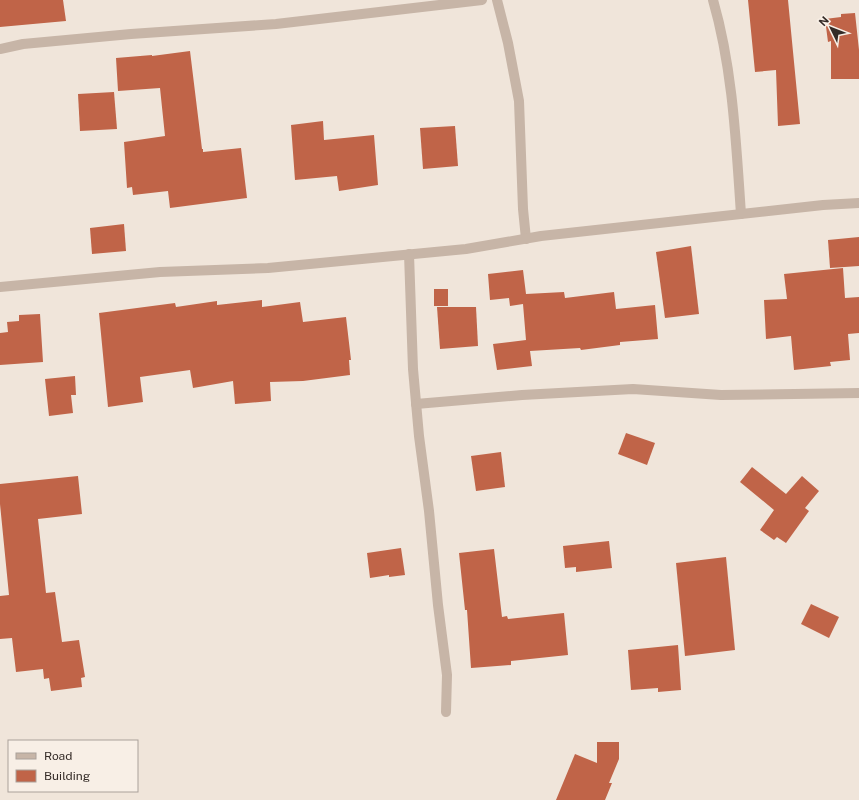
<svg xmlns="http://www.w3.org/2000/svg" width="859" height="800" font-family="'Public Sans',sans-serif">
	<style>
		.building { fill: #c06448 }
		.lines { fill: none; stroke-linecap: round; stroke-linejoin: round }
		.minor { stroke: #c7b5a7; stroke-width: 10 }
	</style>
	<rect width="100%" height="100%" fill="#f0e5da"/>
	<g class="building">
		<polygon points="0,0 63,0 66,21 0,27"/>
		<polygon points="748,0 788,0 800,124 778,126 776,70 755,72"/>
		<polygon points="855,13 859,50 859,79 831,79 831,41 828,42 825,19 841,17 841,14"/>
		<polygon points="190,51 202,149 203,149 203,152 241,148 247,198 170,208 168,191 133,195 132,187 127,188 124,142 165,136 160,88 118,91 116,58 152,55 152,56"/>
		<polygon points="114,92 117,129 80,131 78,94"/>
		<polygon points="323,121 324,140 374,135 378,185 339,191 337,176 295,180 291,125"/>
		<polygon points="455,126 458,166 423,169 420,128"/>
		<polygon points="124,224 126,251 92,254 90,228"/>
		<polygon points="859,237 859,266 830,268 828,240"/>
		<polygon points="691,246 699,314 665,318 656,252"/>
		<polygon points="843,268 845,298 859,297 859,333 848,334 850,360 830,362 831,366 794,370 791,336 766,339 764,300 787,299 784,274"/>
		<polygon points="523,270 526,294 564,292 565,298 614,292 616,309 655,305 658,339 620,342 620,345 581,350 580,348 530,351 532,366 497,370 493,344 526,340 523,304 510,306 509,298 490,300 488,274"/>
		<rect x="434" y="289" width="14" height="17"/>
		<polygon points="262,300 262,307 300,302 303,322 346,317 351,360 349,360 350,375 303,381 270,382 271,401 235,404 233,381 193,388 190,370 140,377 143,402 108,407 99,313 175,303 176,307 217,301 217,305"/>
		<polygon points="437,307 476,307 478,346 440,349"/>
		<polygon points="40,314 43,362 0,365 0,333 8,332 7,322 19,321 19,315"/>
		<polygon points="75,376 76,395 71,395 73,413 49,416 45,379"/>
		<polygon points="626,433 655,443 647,465 618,454"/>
		<polygon points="501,452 505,487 476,491 471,456"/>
		<polygon points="752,467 786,494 802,476 819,491 805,508 809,511 786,543 777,537 774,540 760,530 774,510 740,482"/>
		<polygon points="78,476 82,514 38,519 46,593 55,592 62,642 79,640 85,677 81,678 82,687 51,691 49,678 44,679 43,669 16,672 12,638 0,639 0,596 9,595 0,504 0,484"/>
		<polygon points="609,541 612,568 576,572 576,567 565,568 563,546"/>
		<polygon points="401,548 405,575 389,577 389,575 370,578 367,553"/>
		<polygon points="494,549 502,617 507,616 508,619 564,613 568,655 511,661 511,665 471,668 467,610 465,610 459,553"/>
		<polygon points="726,557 735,650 685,656 676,563"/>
		<polygon points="811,604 839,617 829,638 801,624"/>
		<polygon points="678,645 681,690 658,692 658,688 631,690 628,650"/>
		<polygon points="597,742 619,742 619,759 609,783 612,783 605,800 556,800 575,754 597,763"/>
	</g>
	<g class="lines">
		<g class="minor">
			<polyline points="497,0 508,43 519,101 523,209 526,239"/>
			<path d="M 713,0 C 733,69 736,143 741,214"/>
			<polyline points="0,49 23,44 131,34 276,24 482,0"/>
			<polyline points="409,254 413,369 419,436 429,511 438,605 447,675 446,712"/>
			<polyline points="0,287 160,272 268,268 466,249 541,236 823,205 859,203"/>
			<polyline points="416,404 522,395 633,389 721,395 859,393"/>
		</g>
	</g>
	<rect x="8" y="740" width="130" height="52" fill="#f8efe6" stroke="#aaa19a"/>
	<rect x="16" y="753" width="20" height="6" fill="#c7b5a7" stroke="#aaa19a"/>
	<text x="44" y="760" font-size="12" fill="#342b27">Road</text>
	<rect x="16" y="770" width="20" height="12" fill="#c06448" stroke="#aaa19a"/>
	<text x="44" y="780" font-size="12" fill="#342b27">Building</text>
	<g transform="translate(831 28) rotate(313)" stroke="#f8efe6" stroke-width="3" paint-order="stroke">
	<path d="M0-3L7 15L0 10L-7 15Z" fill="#342b27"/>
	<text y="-6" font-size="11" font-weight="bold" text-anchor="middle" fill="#342b27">N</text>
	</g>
</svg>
